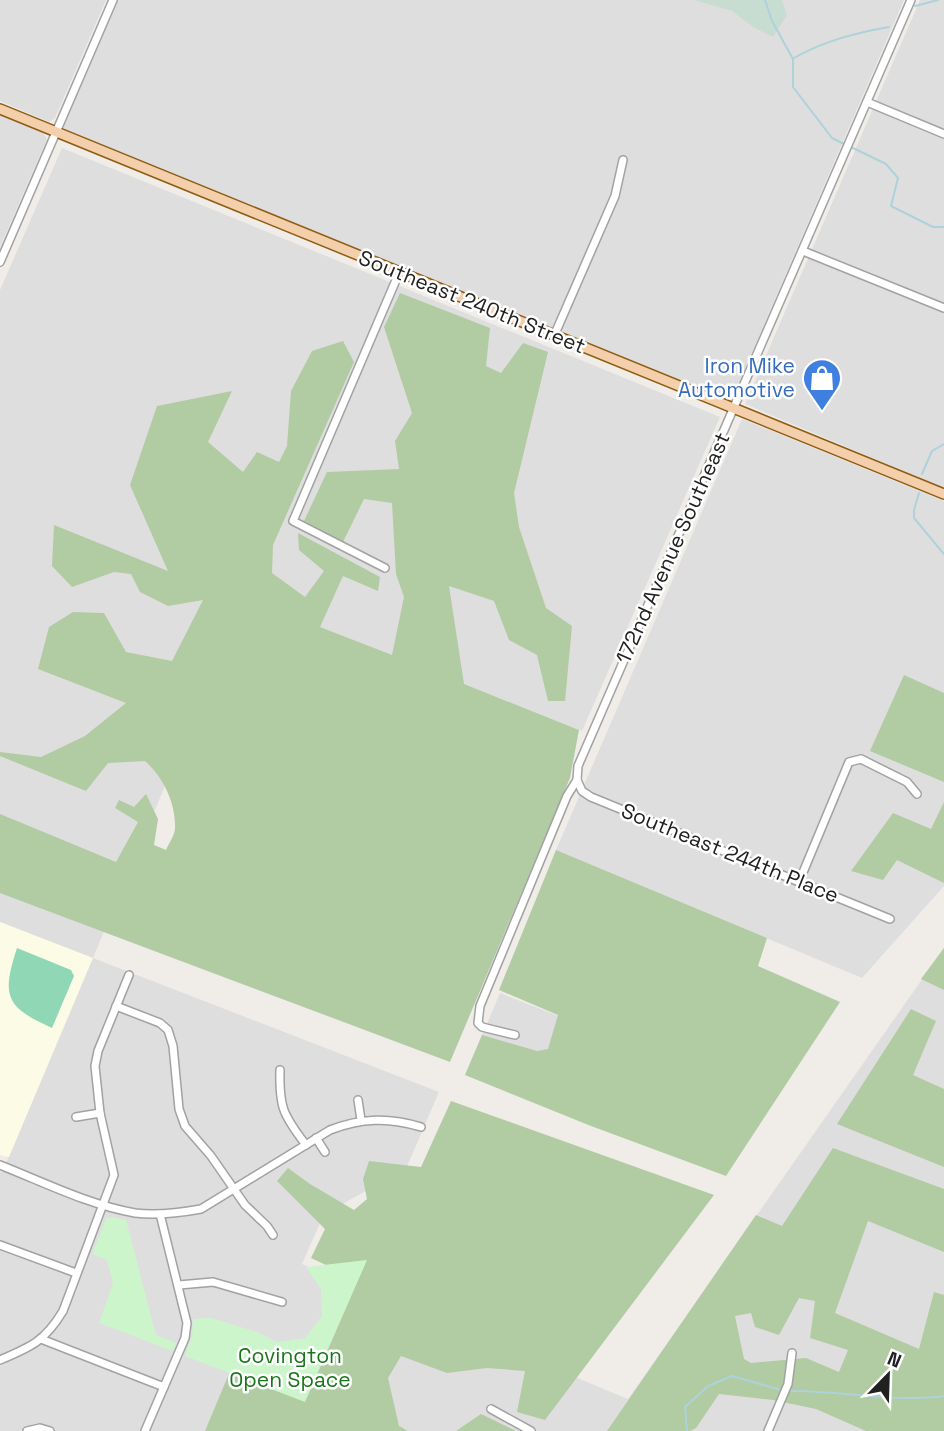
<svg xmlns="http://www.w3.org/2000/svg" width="944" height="1431" font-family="'Space Grotesk',sans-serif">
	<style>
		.residential { fill: #dfdede }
		.education { fill: #fcfbe6 }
		.forest { fill: #b1cba2; fill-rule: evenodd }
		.wetland { fill: #c8ddd2 }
		.park { fill: #ccf5cc }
		.pitch { fill: #90d7b6 }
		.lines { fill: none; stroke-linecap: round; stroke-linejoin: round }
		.stream { stroke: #aed2d9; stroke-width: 2 }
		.minor-casing { stroke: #a2a2a2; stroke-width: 10 }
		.major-casing { stroke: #8e5c10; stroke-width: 12 }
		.minor { stroke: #fff; stroke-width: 7 }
		.major { stroke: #f3cfac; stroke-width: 9 }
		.labels { text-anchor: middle; stroke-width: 5; stroke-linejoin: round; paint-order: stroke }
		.street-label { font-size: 21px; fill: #212121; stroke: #fff }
		.shop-label { font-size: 21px; fill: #366cbe; stroke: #fff; text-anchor: end }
		.park-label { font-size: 21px; fill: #187619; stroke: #fff }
	</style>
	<rect width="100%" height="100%" fill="#f0ede9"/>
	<g class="residential">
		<polygon points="0,0 106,0 55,118 49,122 0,101"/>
		<polygon points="117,0 904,0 732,399 724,401 65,130 63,125"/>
		<polygon points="920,0 944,0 944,488 745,404"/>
		<polygon points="0,114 43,133 47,139 0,247"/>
		<polygon points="62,148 720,417 582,731 244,597 93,958 439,1092 406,1169 324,1214 302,1264 628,1399 944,948 944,1431 0,1431 0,1172 2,1172 92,958 0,922 0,290"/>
		<polygon points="742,419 944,501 944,886 862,978 556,850"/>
		<polygon points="500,993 633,1045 465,1075"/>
	</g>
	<polygon class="education" points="0,922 93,958 9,1157 0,1155"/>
	<g class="forest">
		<path d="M 400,293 L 490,328 L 486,366 L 501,373 L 523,343 L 548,352 L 514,493 L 519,527 L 546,608 L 572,626 L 565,701 L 548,701 L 537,655 L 509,640 L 494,601 L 449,586 L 464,684 L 579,730 L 570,778 L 450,1062 L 0,893 L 0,814 L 116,862 L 138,822 L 115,808 L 119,800 L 134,807 L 146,794 L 158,819 L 154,845 L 166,850 C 169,843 175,835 175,828 C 176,803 163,777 145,761 L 108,763 L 86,791 L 0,756 L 0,752 L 41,757 L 85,736 L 126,703 L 38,669 L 49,627 L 73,612 L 104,613 L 126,652 L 172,661 L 203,600 L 168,606 L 140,592 L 131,574 L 114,572 L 72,587 L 52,566 L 54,525 L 168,571 L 130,485 L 157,406 L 232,391 L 208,442 L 243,472 L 257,452 L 279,462 L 287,446 L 291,391 L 312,351 L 343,341 L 354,362 L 273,545 L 272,573 L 305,597 L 324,571 L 299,550 L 298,533 L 380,577 L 378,591 L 343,576 L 320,627 L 392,655 L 404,597 L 396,574 L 392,503 L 364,499 L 342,544 L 304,521 L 327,472 L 399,469 L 395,441 L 412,413 L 384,327 Z"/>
		<polygon points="904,675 944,693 944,782 870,751"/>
		<polygon points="944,802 944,883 897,860 883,880 851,871 893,813 931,829"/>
		<polygon points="556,850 767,938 758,966 840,1002 726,1176 591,1126 465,1075 482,1035 537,1051 548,1049 558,1015 499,990"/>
		<polygon points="944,948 944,990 921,979"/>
		<polygon points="911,1009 936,1021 913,1075 944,1089 944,1167 837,1124"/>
		<polygon points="451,1101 714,1195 545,1420 517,1412 525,1371 487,1368 447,1373 401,1356 388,1378 399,1426 408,1431 205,1431 241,1345 305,1355 343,1273 311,1258 325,1229 277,1181 288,1168 310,1184 354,1210 367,1199 363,1179 369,1161 421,1167"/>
		<path d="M 833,1148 L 944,1189 L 944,1252 L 868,1221 L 835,1313 L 919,1349 L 934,1292 L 944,1295 L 944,1431 L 866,1431 L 816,1409 L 773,1400 L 719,1394 L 696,1428 L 690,1431 L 607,1431 L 756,1215 L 782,1226 ZM 799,1298 L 815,1301 L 810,1338 L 848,1350 L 839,1372 L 806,1358 L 751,1363 L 744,1359 L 735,1316 L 751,1313 L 755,1327 L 779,1335 Z"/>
		<polygon points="481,1414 516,1431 456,1431"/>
	</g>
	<polygon class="wetland" points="694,0 782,0 787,15 773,37 753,27 732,11"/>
	<g class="park">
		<polygon points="112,1217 126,1220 156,1335 176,1343 173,1351 99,1323 113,1283 107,1260 92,1254 106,1219"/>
		<polygon points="367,1260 305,1402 185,1356 192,1336 193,1319 211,1318 257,1332 277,1342 305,1338 322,1316 321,1289 306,1267"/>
	</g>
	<path class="pitch" d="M 17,948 L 71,970 L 74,976 L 52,1028 C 6,1007 1,997 17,948 Z"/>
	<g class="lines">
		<g class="stream">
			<polyline points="765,0 772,21 793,59 793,87 832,138 844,144"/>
			<polyline points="915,6 938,0"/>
			<path d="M 794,58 C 824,41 855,33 889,27"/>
			<polyline points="849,146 886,164 898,178 891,206 933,227 944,227"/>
			<polyline points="922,474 932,451 944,444"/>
			<polyline points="919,493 914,510 914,518 944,554"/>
			<path d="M 788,1391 C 840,1390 892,1403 944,1396"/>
			<polyline points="687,1431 685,1407 708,1386 732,1376 781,1390"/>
		</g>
		<defs>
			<g id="minor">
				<polyline points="867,102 944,134"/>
				<polyline points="803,251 944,308"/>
				<polyline points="0,262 113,0"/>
				<polyline points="554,336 615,196 623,160"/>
				<polyline points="385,568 293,521 399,273"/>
				<polyline points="577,780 582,791 591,797 890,919"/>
				<polyline points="799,882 849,762 861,759 907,782 917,794"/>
				<polyline points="116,1006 160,1023 168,1030 173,1046 179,1109 185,1126 211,1156 245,1205 267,1226 273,1235"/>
				<polyline points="515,1035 482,1027 478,1023 480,1006 567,796 577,780 578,766 911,0"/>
				<path d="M 280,1070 C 279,1107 283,1115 306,1145"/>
				<polyline points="358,1100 361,1120"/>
				<polyline points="76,1117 100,1113"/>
				<polyline points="316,1138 325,1152"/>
				<path d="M 0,1165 C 43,1182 89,1205 135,1213 C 157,1216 179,1213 201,1209 L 330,1130 C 361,1118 389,1117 421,1127"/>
				<polyline points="0,1245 76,1273"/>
				<polyline points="179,1285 213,1282 282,1302"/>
				<polyline points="41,1339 164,1387"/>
				<path d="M 0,1360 C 31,1347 45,1341 63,1311 L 114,1175 L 100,1113 L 95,1066 L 98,1051 L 129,975"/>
				<polyline points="491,1409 531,1431"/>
				<polyline points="27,1431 40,1428 50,1431"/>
				<polyline points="145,1431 185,1338 187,1323 160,1214"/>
				<polyline points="768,1431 788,1384 792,1353"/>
			</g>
			<polyline id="major" points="0,109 944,494"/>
		</defs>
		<use href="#minor" class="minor-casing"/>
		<use href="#major" class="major-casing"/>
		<use href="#minor" class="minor"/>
		<use href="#major" class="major"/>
	</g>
	<defs>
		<symbol id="shop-pin" viewBox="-11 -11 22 30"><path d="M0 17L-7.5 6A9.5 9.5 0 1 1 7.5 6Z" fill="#3f7fe0" stroke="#fff"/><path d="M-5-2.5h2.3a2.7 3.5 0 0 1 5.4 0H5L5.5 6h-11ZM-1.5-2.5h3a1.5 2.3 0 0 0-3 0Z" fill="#fff"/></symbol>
	</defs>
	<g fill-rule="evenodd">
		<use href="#shop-pin" x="800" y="356" width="44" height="60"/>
	</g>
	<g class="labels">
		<g class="street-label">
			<text transform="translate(472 302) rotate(22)" y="7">Southeast 240th Street</text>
			<text transform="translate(673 548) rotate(-66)" y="7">172nd Avenue Southeast</text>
			<text transform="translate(730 853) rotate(22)" y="7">Southeast 244th Place</text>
		</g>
		<g class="shop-label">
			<text x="795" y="373">Iron Mike<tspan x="795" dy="24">Automotive</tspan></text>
		</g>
		<g class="park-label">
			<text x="290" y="1363">Covington<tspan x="290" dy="24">Open Space</tspan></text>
		</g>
	</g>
	<g transform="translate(888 1375) rotate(23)" stroke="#ffffff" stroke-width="5" paint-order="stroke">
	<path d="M0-5L12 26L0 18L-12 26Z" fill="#212121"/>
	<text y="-10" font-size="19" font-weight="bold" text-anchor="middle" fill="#212121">N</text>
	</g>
</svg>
